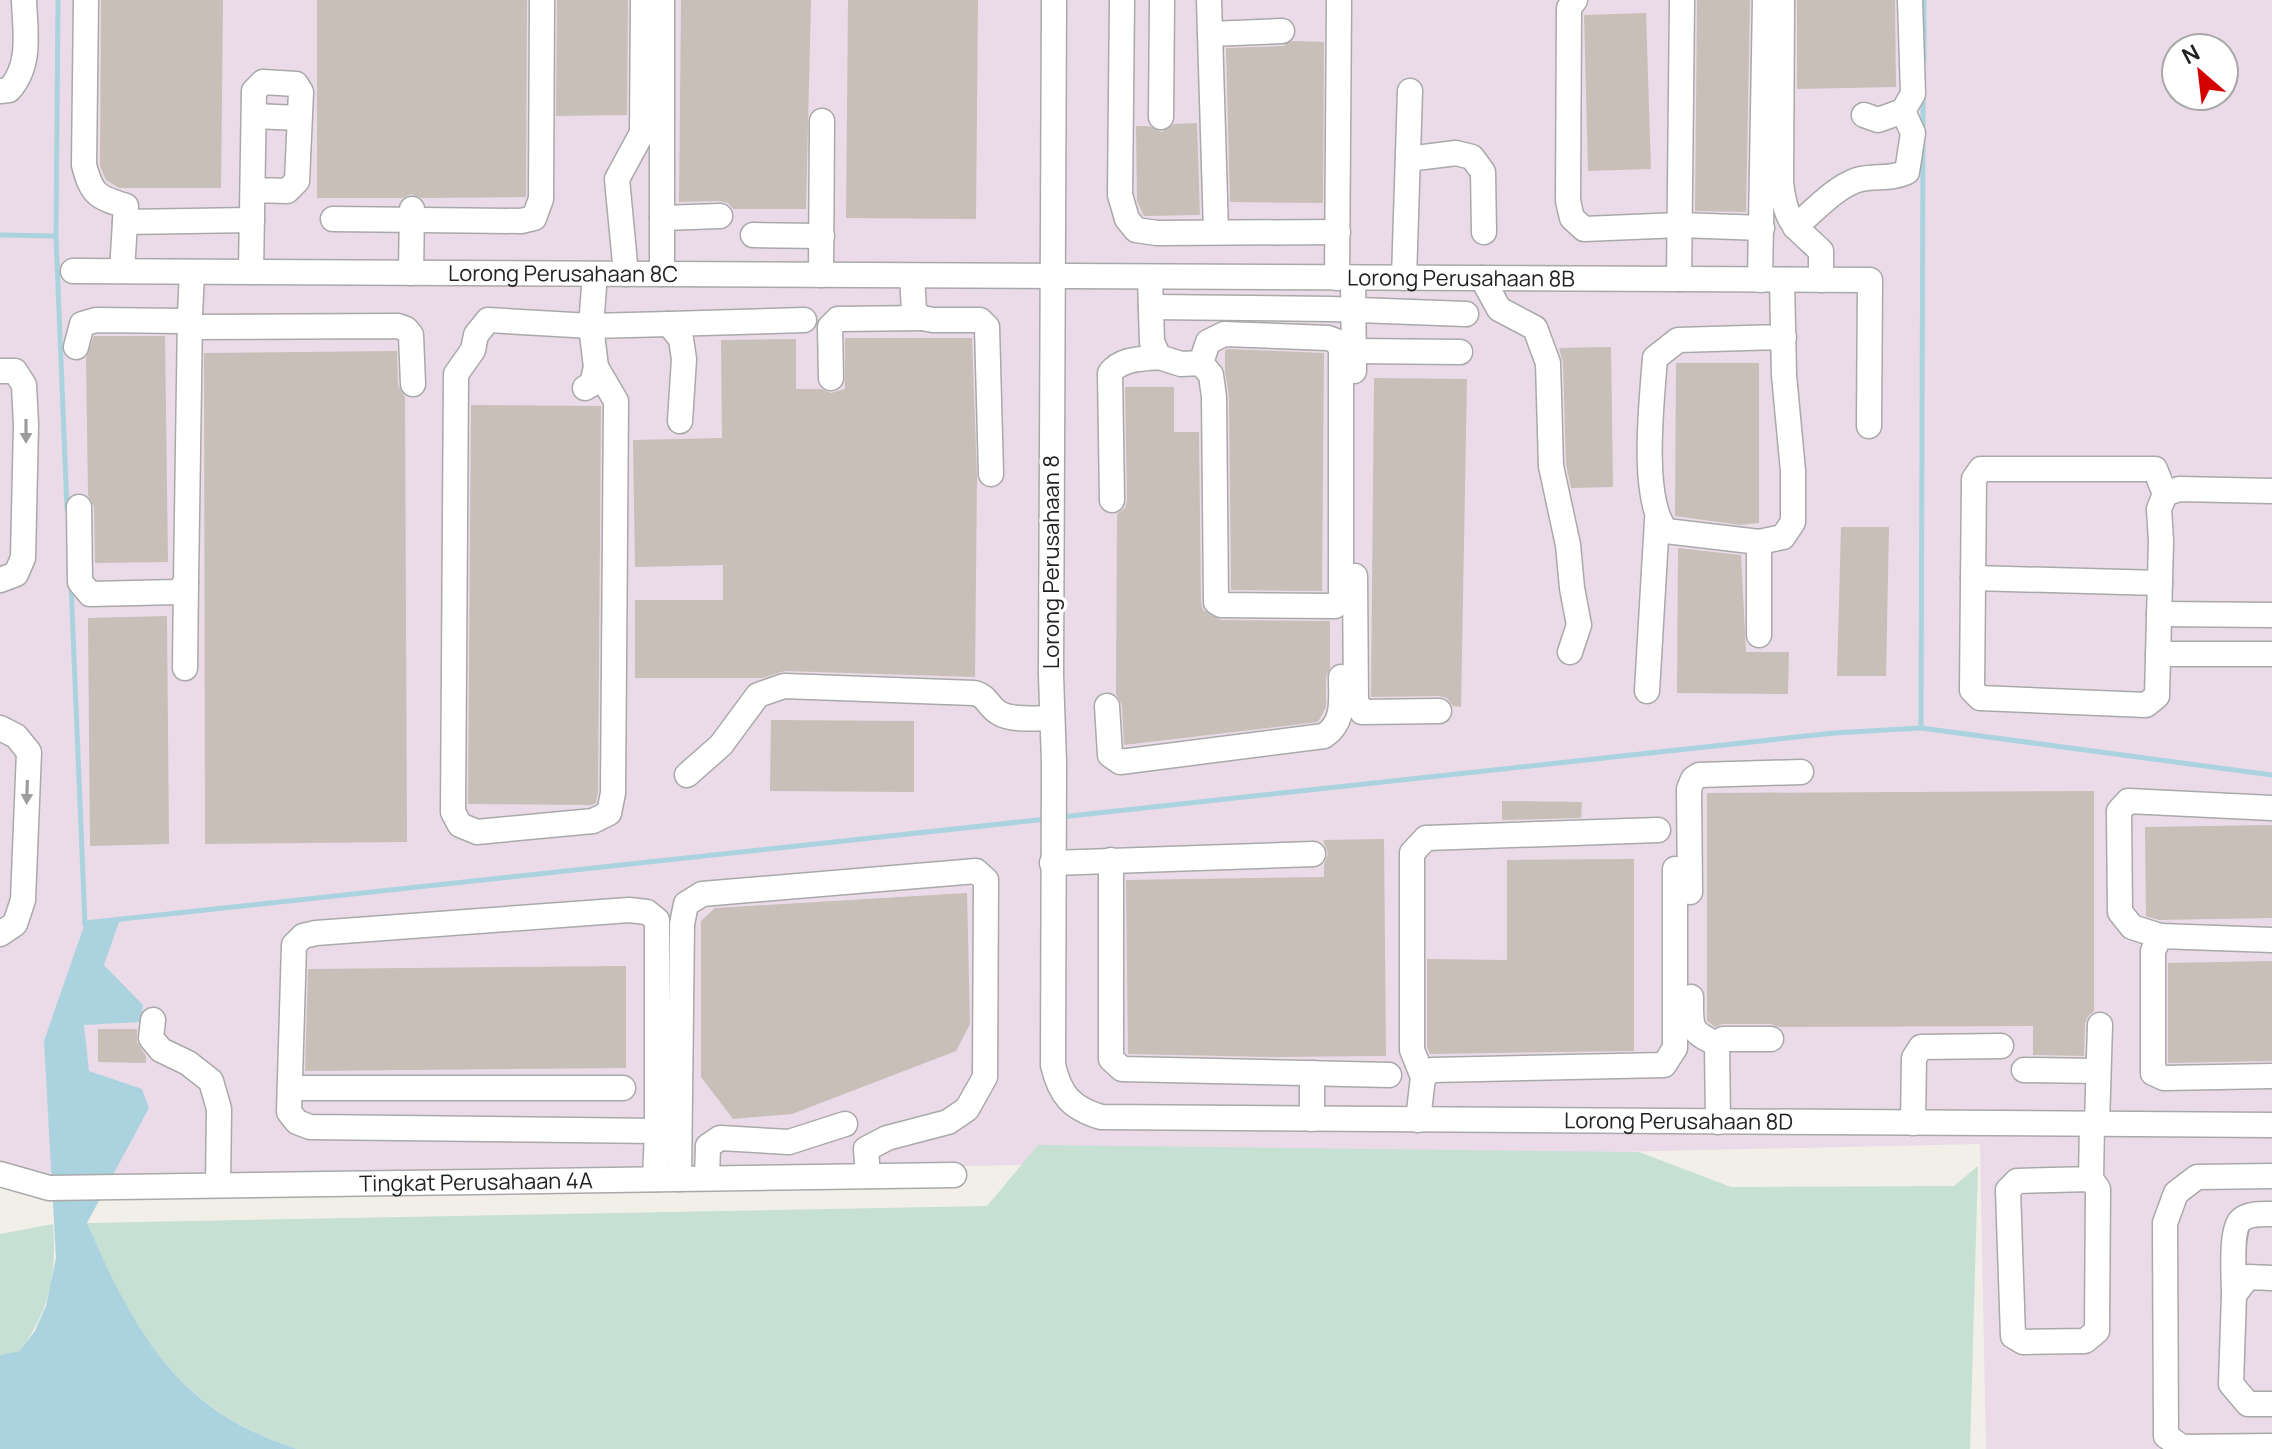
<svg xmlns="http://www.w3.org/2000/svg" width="2272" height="1449" font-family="Manrope,sans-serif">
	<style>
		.industrial { fill: #ebdbe8; fill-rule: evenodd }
		.wetland { fill: #c6e0d4 }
		.water { fill: #aad3df }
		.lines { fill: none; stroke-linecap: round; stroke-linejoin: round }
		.stream { stroke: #aad3df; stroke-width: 5 }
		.building { fill: #c7bfb8 }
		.minor-casing { stroke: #a9a9a9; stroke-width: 27 }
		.minor { stroke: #fff; stroke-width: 24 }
		.oneway { fill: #9c9c9c }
		.labels { text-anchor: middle; stroke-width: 7; stroke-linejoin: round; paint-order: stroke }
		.street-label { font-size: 22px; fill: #222; stroke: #fff }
	</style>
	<rect width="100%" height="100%" fill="#f2efe9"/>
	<path class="industrial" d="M 0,0 L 2272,0 L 2272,1449 L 1986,1449 L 1980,1144 L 0,1187 ZM 2176,48 L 2224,48 L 2224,96 L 2176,96 Z"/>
	<g class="wetland">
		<path d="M 1038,1145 L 1639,1152 L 1731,1187 L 1954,1186 L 1978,1166 L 1970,1449 L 297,1449 C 213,1422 162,1373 119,1297 C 106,1274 97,1247 87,1223 L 987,1206 Z"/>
		<path d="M 53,1224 C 57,1273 50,1312 19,1351 L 0,1355 L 0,1234 Z"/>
	</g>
	<path class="water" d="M 120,919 L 104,965 L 143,1005 L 140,1022 L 84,1025 L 89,1071 L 142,1089 L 149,1108 L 87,1223 C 135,1333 176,1410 297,1449 L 0,1449 L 0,1355 L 19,1351 L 35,1331 L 46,1306 L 56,1258 L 44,1041 L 85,923 Z"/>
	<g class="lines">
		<g class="stream">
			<polyline points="58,0 56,236 67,510"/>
			<polyline points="1924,61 1924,0"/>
			<polyline points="1923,129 1923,95"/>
			<polyline points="0,235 56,236"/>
			<polyline points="71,584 85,925"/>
			<polyline points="1921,728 2272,775"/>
			<polyline points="1061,817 1834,733 1921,728 1923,143"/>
			<polyline points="85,923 1047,819"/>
		</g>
	</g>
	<g class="building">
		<polygon points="101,0 223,0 221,188 119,188 106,180 100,166"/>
		<polygon points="317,0 527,0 526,197 421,198 411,194 403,198 317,198"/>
		<polygon points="557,0 628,0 627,115 556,116"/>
		<polygon points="681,0 811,0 806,209 733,209 728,203 719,201 679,202"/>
		<polygon points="848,0 978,0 976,219 846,218"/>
		<polygon points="1697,0 1750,0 1746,212 1695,211"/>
		<polygon points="1797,0 1895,0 1896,87 1797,89"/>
		<polygon points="1646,13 1651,169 1588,171 1584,15"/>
		<polygon points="1292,41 1324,42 1323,203 1230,202 1226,48 1283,46"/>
		<polygon points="1197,123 1200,215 1144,216 1137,201 1136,126 1149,126 1162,132 1174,124"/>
		<polygon points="94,336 165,336 168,562 95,563 94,507 88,495 86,358"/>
		<polygon points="845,338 972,338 977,477 975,677 785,671 762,678 635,678 635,600 723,600 723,565 635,567 633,440 722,438 721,340 796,339 796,389 821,389 831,393 845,389"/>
		<polygon points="1611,347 1613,487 1571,488 1566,464 1563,363 1559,348"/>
		<polygon points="1227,349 1324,353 1322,591 1231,590 1229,397 1225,371 1225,350"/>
		<polygon points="397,351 398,385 405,397 407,842 205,844 204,353"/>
		<polygon points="1676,363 1759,363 1759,523 1740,525 1675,516"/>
		<polygon points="1374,378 1467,379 1461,707 1453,706 1447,698 1439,696 1371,697"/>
		<polygon points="1125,387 1174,387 1174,432 1199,432 1201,602 1203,610 1221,620 1330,621 1330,668 1326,677 1326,707 1318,722 1124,745 1122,705 1116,694 1117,514 1125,508 1127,500"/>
		<polygon points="471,405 601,406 598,791 596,803 591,805 468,804"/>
		<polygon points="1841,527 1889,527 1886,676 1837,676"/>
		<polygon points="1678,548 1741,555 1746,652 1789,652 1788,694 1677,693"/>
		<polygon points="167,616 169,844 90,846 88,618"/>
		<polygon points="771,720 914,721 914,792 770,791"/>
		<polygon points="2094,791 2094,1011 2088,1016 2085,1024 2084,1056 2033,1055 2033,1026 1779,1027 1771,1024 1723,1024 1715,1027 1707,1021 1707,793"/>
		<polygon points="1502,801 1582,802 1581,818 1502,820"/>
		<polygon points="2272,825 2272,918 2159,920 2146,916 2145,827"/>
		<polygon points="1384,839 1386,1056 1275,1057 1128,1054 1126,880 1324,877 1324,864 1328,854 1323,840"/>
		<polygon points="1634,859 1634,1051 1430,1054 1427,1047 1427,959 1507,960 1507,860"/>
		<polygon points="967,893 970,1024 956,1051 792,1114 733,1119 701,1077 701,921 715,908"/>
		<polygon points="2272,961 2272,1061 2168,1063 2168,963"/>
		<polygon points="626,966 626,1068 305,1071 308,969"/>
		<polygon points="98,1029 137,1029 137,1042 146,1056 146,1063 98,1062"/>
	</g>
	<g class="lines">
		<defs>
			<g id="minor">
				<path d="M 86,0 L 84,165 C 92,195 97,197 126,206 L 122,271"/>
				<polyline points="662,0 662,274"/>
				<path id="s1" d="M 1054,0 L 1051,675 L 1054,763 L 1053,1065 C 1060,1095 1071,1108 1101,1117 L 2272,1125"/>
				<polyline points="1122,0 1120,195 1127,219 1136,230 1157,233 1338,232"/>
				<polyline points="1209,0 1216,232"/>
				<polyline points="1575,0 1569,8 1568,201 1572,218 1584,229 1680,225 1762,228"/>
				<path d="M 1782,0 L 1781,183 C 1786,223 1793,225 1821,251 L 1821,280"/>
				<polyline points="1210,34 1282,31"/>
				<path d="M 0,91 L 9,90 C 32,65 25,31 24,0"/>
				<polyline points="1864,115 1878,120 1903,111 1913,94 1910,0"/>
				<polyline points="254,116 299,118"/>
				<polyline points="1161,117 1162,0"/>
				<polyline points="1408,159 1456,153 1472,157 1483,172 1484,232"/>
				<polyline points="662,218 720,216"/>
				<polyline points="333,219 521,221 534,218 541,199 542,0"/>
				<polyline points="125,222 252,220"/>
				<path d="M 1795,227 C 1813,212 1834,188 1857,180 C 1874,175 1890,180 1907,172 L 1913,133 L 1903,111"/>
				<polyline points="753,235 822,236"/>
				<path id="s2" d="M 73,271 L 1870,280 L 1869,426"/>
				<polyline points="251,272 254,91 263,82 296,84 301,92 297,181 287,191 253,190"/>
				<polyline points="411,273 412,209"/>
				<polyline points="626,274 617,179 642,133 643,0"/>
				<polyline points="821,275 822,121"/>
				<polyline points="912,276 914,311 922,318 933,320 980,320 987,327 991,474"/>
				<polyline points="1150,277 1152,342 1159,357 1181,364 1201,363 1211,375 1214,397 1216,602 1221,605 1335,606 1341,599 1341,349 1336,341 1328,338 1224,334 1208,342 1201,363"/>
				<polyline points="1337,278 1339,0"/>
				<polyline points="1353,278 1354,371"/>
				<polyline points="1404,278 1410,91"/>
				<polyline points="1482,278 1499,309 1535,328 1548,363 1551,466 1568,545 1572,588 1579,625 1570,652"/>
				<polyline points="1679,279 1682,0"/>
				<polyline points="1760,280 1765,0"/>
				<path d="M 1782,280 L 1784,375 L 1793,471 L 1793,522 L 1783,537 L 1759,542 L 1666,531 C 1640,498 1652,400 1655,358 L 1678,340 L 1784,337"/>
				<polyline points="1151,307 1331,309 1466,314"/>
				<polyline points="669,324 804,320"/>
				<polyline points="190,327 398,326 406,329 411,335 413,384"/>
				<polyline points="76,347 82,324 96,320 183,321 190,315 192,272"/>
				<polyline points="1354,351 1460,352"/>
				<polyline points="596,367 616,401 613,793 609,813 593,821 477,832 460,825 453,812 456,374 473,350 476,335 488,320 591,326 669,324 681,339 684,359 680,421"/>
				<polyline points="0,371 15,371 24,385 26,425 23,558 16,574 0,580"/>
				<polyline points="831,378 830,327 838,319 922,318"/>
				<polyline points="585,388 592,384 596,367 591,326 595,274"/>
				<polyline points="2165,494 2155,469 1981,469 1974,479 1972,690 1980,698 2146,705 2157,696 2161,541 2159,509 2165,494 2179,489 2272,491"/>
				<path d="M 1112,500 L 1110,373 C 1121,358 1142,359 1159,357"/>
				<polyline points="79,507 80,582 90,594 178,592 186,582 190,315"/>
				<polyline points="1759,542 1759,635"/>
				<polyline points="1355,576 1356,701 1362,712 1439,711"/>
				<polyline points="1973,578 2160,583"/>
				<polyline points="2159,614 2272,615"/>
				<polyline points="2158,654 2272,654"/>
				<polyline points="185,668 186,582"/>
				<polyline points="1647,691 1657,520"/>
				<path d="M 1107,706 L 1110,755 L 1120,762 L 1324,736 C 1345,722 1341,700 1341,677"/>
				<polyline points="0,728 16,736 29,752 23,900 15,924 0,934"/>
				<path d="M 687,775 L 721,745 L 758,695 L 784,686 L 974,693 C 988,696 988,707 999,713 C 1012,721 1037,718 1052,718"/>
				<polyline points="1111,860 1111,1059 1122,1069 1389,1075"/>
				<polyline points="1052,863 1313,854"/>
				<polyline points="1690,892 1689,789 1693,779 1699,775 1801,772"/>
				<polyline points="2160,936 2132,927 2120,912 2119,811 2128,801 2272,808"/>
				<polyline points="2272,940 2160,936 2153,951 2153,1073 2164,1078 2272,1076"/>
				<path d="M 1691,997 C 1691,1028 1689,1031 1717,1044"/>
				<polyline points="153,1020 151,1038 161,1050 188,1063 211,1081 219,1109 218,1185"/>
				<polyline points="2024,1070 2097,1071"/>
				<polyline points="1423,1077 1412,1050 1412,853 1426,838 1658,830"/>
				<polyline points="290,1088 623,1088"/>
				<polyline points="1312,1119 1312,1073"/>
				<polyline points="1418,1120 1423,1077 1432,1070 1664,1065 1675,1048 1675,869"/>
				<polyline points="1718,1122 1717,1044 1723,1039 1771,1039"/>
				<polyline points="1913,1123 1914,1058 1921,1047 2001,1046"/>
				<polyline points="2097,1124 2100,1025"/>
				<path id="s3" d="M 0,1174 L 49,1188 L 954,1175"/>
				<polyline points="2272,1176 2197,1177 2176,1193 2165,1223 2166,1436 2182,1447 2272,1446"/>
				<polyline points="707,1178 708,1146 720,1138 789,1142 845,1124"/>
				<polyline points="655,1179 657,1131 657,920 647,912 629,910 316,933 303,936 294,945 289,1112 297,1122 310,1127 657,1131"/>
				<polyline points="679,1179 682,924 686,904 702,894 976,871 986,880 985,1077 967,1109 948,1122 887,1138 866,1149 868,1176"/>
				<polyline points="2091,1179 2017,1181 2008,1190 2013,1336 2023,1342 2085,1341 2097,1331 2098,1189 2091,1179 2092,1124"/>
				<polyline points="2272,1278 2248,1277 2234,1295 2231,1384 2248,1404 2272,1404"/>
				<path d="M 2234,1295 C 2234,1279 2230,1229 2241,1220 C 2249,1213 2263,1214 2272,1214"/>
			</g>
		</defs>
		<use href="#minor" class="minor-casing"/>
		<use href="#minor" class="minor"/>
	</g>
	<defs><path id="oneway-solid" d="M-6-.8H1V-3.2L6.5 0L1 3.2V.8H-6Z" transform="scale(2)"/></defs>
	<g class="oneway">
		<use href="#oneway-solid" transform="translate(26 431) rotate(90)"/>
		<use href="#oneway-solid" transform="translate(27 792) rotate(92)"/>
	</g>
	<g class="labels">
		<g class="street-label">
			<text dy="8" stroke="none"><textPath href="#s2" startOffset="490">Lorong Perusahaan 8C</textPath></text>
			<text dy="8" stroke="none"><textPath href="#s2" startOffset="1388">Lorong Perusahaan 8B</textPath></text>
			<text transform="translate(1051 562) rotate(-90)" y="8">Lorong Perusahaan 8</text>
			<text dy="8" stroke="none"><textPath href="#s1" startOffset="1718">Lorong Perusahaan 8D</textPath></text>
			<text dy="8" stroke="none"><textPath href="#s3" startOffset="478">Tingkat Perusahaan 4A</textPath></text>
		</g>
	</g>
	<g transform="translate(2200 72) rotate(332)"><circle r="38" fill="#ffffff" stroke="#a7a7a7" stroke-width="2"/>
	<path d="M0-6L14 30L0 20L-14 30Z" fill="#d40000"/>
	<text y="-12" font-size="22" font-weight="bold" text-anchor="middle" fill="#222222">N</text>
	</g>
</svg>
